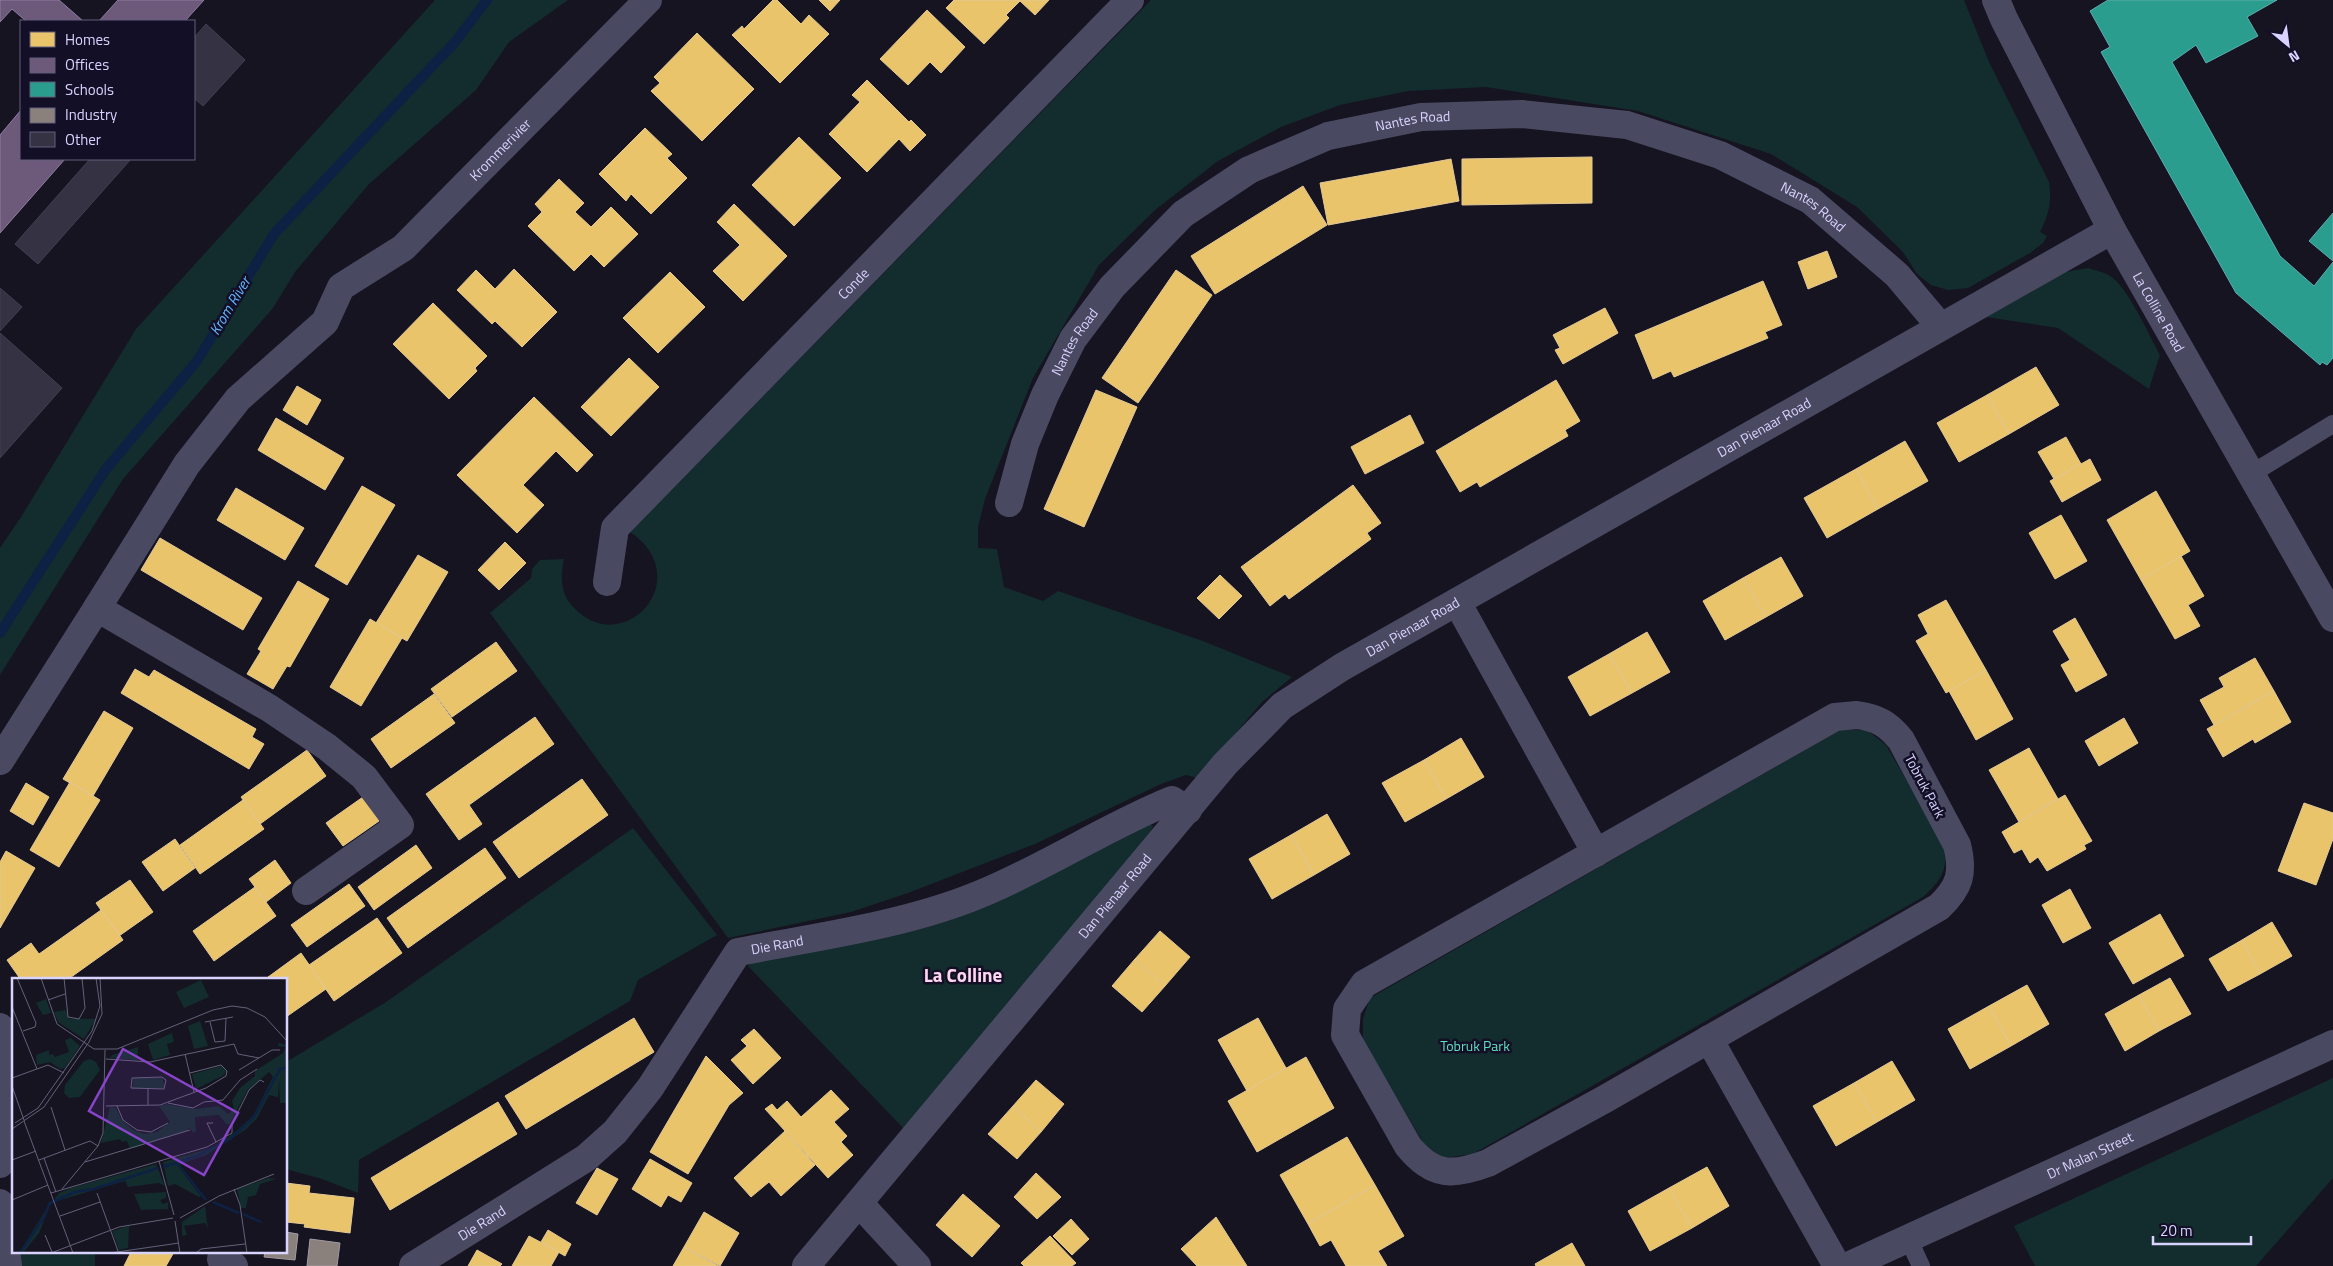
<svg xmlns="http://www.w3.org/2000/svg" width="2333" height="1266" font-family="'Titillium Web',sans-serif">
	<style>
		.green { fill: #132c2d }
		.homes { fill: #e9c46a; stroke: #e4c997 }
		.offices { fill: #6d597a; stroke: #8d7ea2 }
		.schools { fill: #2a9d8f; stroke: #5eaeb1 }
		.industry { fill: #8a817c; stroke: #a29aa3 }
		.lines { fill: none; stroke-linecap: round; stroke-linejoin: round }
		.stream { stroke: #0d2144; stroke-width: 10 }
		.building { fill: #343243; stroke: #433f54 }
		.service { stroke: #4a4962; stroke-width: 18 }
		.minor { stroke: #4a4962; stroke-width: 28 }
		.labels { text-anchor: middle; stroke-width: 5; stroke-linejoin: round; paint-order: stroke }
		.street-label { font-size: 14px; fill: #d9d4ff; stroke: #130f26 }
		.park-label { font-size: 14px; fill: #5fe0c0; stroke: #130f26 }
		.water-label { font-size: 15px; font-style: italic; fill: #62b6ff; stroke: #130f26 }
		.district-label { font-size: 19px; font-weight: bold; fill: #ffd6f0; stroke: #130f26 }
		.inset-river { fill: none; stroke: #0d2144; stroke-width: 2.5 }
		.inset-road { fill: none; stroke: #64617a; stroke-width: 1 }
		.view { fill: #8945c9; fill-opacity: 0.15; stroke: #8945c9; stroke-width: 2.5 }
		.inset-edge { fill: none; stroke: #d9d4ff; stroke-width: 2.5 }
	</style>
	<rect width="100%" height="100%" fill="#161421"/>
	<g class="green">
		<polygon points="435,0 568,0 509,42 476,90 369,184 295,272 273,308 123,479 0,675 0,548 21,517 136,329"/>
		<path d="M 1151,0 L 1964,0 L 1989,62 L 2049,182 C 2052,202 2049,215 2040,232 L 2047,236 L 2043,243 L 2030,253 L 1968,288 L 1948,290 L 1931,285 L 1917,274 L 1903,252 L 1857,207 L 1771,154 L 1638,111 L 1486,87 L 1408,91 L 1340,105 L 1281,127 L 1218,161 L 1155,210 L 1099,265 L 1033,378 L 985,499 L 978,527 L 978,548 L 997,549 L 1004,587 L 1043,601 L 1058,591 L 1203,641 L 1292,677 L 1262,702 L 1198,778 L 1186,775 L 1161,784 L 1035,844 L 908,893 L 851,912 L 728,938 L 490,613 L 531,578 L 532,569 L 540,560 L 564,559 C 560,578 560,594 575,609 C 626,659 697,577 630,532 Z"/>
		<path d="M 2088,268 C 2097,271 2106,272 2113,278 C 2130,292 2149,335 2160,355 L 2149,389 L 2058,328 L 1986,317 L 2065,272 Z"/>
		<path d="M 1840,730 L 1867,730 L 1886,745 L 1940,838 C 1951,865 1944,878 1923,897 L 1473,1154 L 1443,1158 L 1425,1146 L 1363,1040 L 1363,1019 L 1370,998 Z"/>
		<polygon points="1150,824 1153,826 1151,831 905,1130 748,966 768,949 806,948"/>
		<polygon points="633,828 717,935 638,980 630,1001 359,1160 358,1193 322,1179 286,1169 286,1062 386,1002"/>
		<polygon points="2333,1078 2333,1178 2256,1266 2035,1266 2014,1226"/>
		<polygon points="15,1252 95,1252 95,1266 14,1266"/>
	</g>
	<g class="homes">
		<polygon points="773,0 777,0 801,24 809,15 829,34 780,83 732,35 742,26 744,29"/>
		<polygon points="819,0 840,0 830,11"/>
		<polygon points="954,0 1049,0 1035,15 1020,1 1006,15 1009,18 984,44 946,8"/>
		<polygon points="927,10 965,47 941,73 930,62 908,85 880,59"/>
		<polygon points="697,33 754,89 702,141 651,91 660,83 654,77"/>
		<polygon points="867,80 909,122 911,120 926,135 910,151 899,139 867,172 829,134 860,102 852,95"/>
		<polygon points="645,128 672,154 667,158 687,178 651,214 631,194 626,201 599,174"/>
		<polygon points="799,137 841,178 794,226 752,185"/>
		<polygon points="1592,157 1592,203 1462,205 1462,159"/>
		<polygon points="1451,159 1459,201 1328,225 1320,183"/>
		<polygon points="559,179 584,203 575,212 591,227 611,207 638,234 604,267 591,254 574,271 528,226 542,212 535,204"/>
		<polygon points="1303,186 1327,225 1215,294 1191,256"/>
		<polygon points="734,204 787,256 743,301 713,271 740,245 717,222"/>
		<polygon points="1827,251 1837,277 1808,289 1798,262"/>
		<polygon points="514,269 557,312 522,347 495,321 492,324 457,290 476,270 495,289"/>
		<polygon points="1176,270 1212,295 1138,403 1102,378"/>
		<polygon points="670,272 705,307 658,353 623,318"/>
		<polygon points="1763,281 1782,325 1765,332 1768,338 1674,377 1671,371 1653,379 1635,335"/>
		<polygon points="433,303 487,356 475,368 477,371 449,399 393,344"/>
		<polygon points="1605,308 1618,333 1563,364 1555,350 1560,348 1553,335"/>
		<polygon points="629,358 659,387 611,436 581,407"/>
		<polygon points="2036,367 2059,405 2009,434 1987,395"/>
		<polygon points="1556,380 1580,421 1565,430 1568,436 1480,487 1477,482 1460,492 1436,451"/>
		<polygon points="297,386 321,400 307,425 283,410"/>
		<polygon points="1096,390 1137,407 1084,527 1044,509"/>
		<polygon points="1987,395 2009,434 1959,462 1937,423"/>
		<polygon points="534,397 593,455 577,472 556,451 523,485 544,505 517,533 457,475"/>
		<polygon points="1410,415 1424,443 1365,474 1351,447"/>
		<polygon points="276,418 344,458 325,490 258,450"/>
		<polygon points="2066,437 2081,464 2054,479 2038,452"/>
		<polygon points="1905,441 1928,481 1878,509 1856,469"/>
		<polygon points="2090,459 2101,480 2062,502 2050,481"/>
		<polygon points="1856,469 1878,509 1827,538 1804,498"/>
		<polygon points="1353,485 1381,523 1367,533 1371,539 1289,599 1285,594 1270,606 1241,567"/>
		<polygon points="362,486 395,505 347,585 315,566"/>
		<polygon points="236,488 304,528 285,560 217,520"/>
		<polygon points="2156,491 2190,551 2141,580 2107,520"/>
		<polygon points="2061,515 2087,561 2055,579 2029,533"/>
		<polygon points="160,538 262,598 243,630 141,570"/>
		<polygon points="505,542 526,563 499,590 478,570"/>
		<polygon points="418,555 448,572 407,641 376,623"/>
		<polygon points="2181,556 2204,596 2188,605 2200,626 2175,639 2141,580"/>
		<polygon points="1781,557 1803,596 1766,617 1743,578"/>
		<polygon points="1220,575 1242,596 1219,619 1197,598"/>
		<polygon points="1743,578 1766,617 1725,640 1703,601"/>
		<polygon points="298,581 329,599 290,667 287,666 273,689 247,674 261,651 258,649"/>
		<polygon points="1946,600 1986,670 1946,693 1916,641 1928,634 1918,615"/>
		<polygon points="2075,618 2107,675 2076,692 2061,665 2070,660 2053,631"/>
		<polygon points="370,619 402,638 361,706 330,687"/>
		<polygon points="1647,632 1670,672 1632,693 1609,654"/>
		<polygon points="496,642 517,671 452,717 431,689"/>
		<polygon points="1609,654 1632,693 1590,716 1568,677"/>
		<polygon points="2255,658 2274,691 2214,725 2200,700 2224,687 2219,678"/>
		<polygon points="135,669 149,677 154,670 256,729 252,737 264,744 249,769 121,693"/>
		<polygon points="1986,670 2013,719 1976,740 1949,691"/>
		<polygon points="2274,691 2291,722 2255,743 2253,739 2223,757 2207,729"/>
		<polygon points="434,694 455,723 391,768 371,739"/>
		<polygon points="104,711 133,728 93,796 63,779"/>
		<polygon points="535,717 554,744 469,805 482,824 459,840 426,794"/>
		<polygon points="2124,718 2138,743 2099,766 2085,741"/>
		<polygon points="1461,738 1484,777 1446,799 1424,760"/>
		<polygon points="2029,748 2058,799 2019,822 1989,770"/>
		<polygon points="307,750 326,776 260,824 241,797"/>
		<polygon points="1424,760 1446,799 1405,822 1382,783"/>
		<polygon points="582,779 608,815 519,878 493,842"/>
		<polygon points="70,782 100,800 59,867 30,850"/>
		<polygon points="26,783 49,797 33,825 10,811"/>
		<polygon points="2065,795 2092,841 2084,845 2086,849 2047,871 2038,857 2030,863 2022,849 2014,853 2002,832"/>
		<polygon points="363,797 379,821 343,846 326,823"/>
		<polygon points="243,800 264,829 200,874 180,845"/>
		<polygon points="2304,803 2333,813 2333,839 2316,885 2278,871"/>
		<polygon points="1327,814 1350,854 1314,875 1291,835"/>
		<polygon points="1291,835 1314,875 1272,899 1249,859"/>
		<polygon points="175,839 195,868 163,891 142,862"/>
		<polygon points="416,845 432,868 374,910 358,887"/>
		<polygon points="485,848 506,878 408,948 387,918"/>
		<polygon points="6,851 35,868 0,928 0,862"/>
		<polygon points="275,860 291,883 266,902 249,879"/>
		<polygon points="130,880 153,912 119,936 96,903"/>
		<polygon points="349,884 365,906 307,947 291,925"/>
		<polygon points="255,887 276,916 214,961 193,931"/>
		<polygon points="2070,889 2091,928 2063,943 2042,905"/>
		<polygon points="101,910 123,940 67,980 21,980 7,960 31,943 39,954"/>
		<polygon points="2160,914 2184,956 2133,984 2109,943"/>
		<polygon points="377,918 402,953 334,1001 309,965"/>
		<polygon points="2272,922 2292,956 2260,974 2242,940"/>
		<polygon points="1160,931 1190,957 1165,986 1135,959"/>
		<polygon points="2242,940 2260,974 2228,991 2209,959"/>
		<polygon points="301,953 326,989 286,1017 286,980 264,980"/>
		<polygon points="1135,959 1165,986 1142,1012 1112,986"/>
		<polygon points="2170,978 2191,1014 2159,1031 2139,995"/>
		<polygon points="2027,985 2049,1024 2011,1046 1989,1006"/>
		<polygon points="2139,995 2159,1031 2125,1051 2105,1014"/>
		<polygon points="1989,1006 2011,1046 1970,1069 1948,1029"/>
		<polygon points="634,1018 654,1052 526,1129 505,1096"/>
		<polygon points="1258,1018 1286,1068 1247,1091 1218,1040"/>
		<polygon points="754,1029 781,1058 753,1084 731,1060 747,1046 741,1040"/>
		<polygon points="706,1056 743,1093 729,1105 688,1174 650,1152"/>
		<polygon points="1306,1057 1334,1108 1257,1152 1228,1101"/>
		<polygon points="1892,1061 1915,1100 1877,1122 1854,1083"/>
		<polygon points="1036,1080 1064,1104 1041,1132 1013,1106"/>
		<polygon points="1854,1083 1877,1122 1836,1146 1813,1106"/>
		<polygon points="831,1090 849,1109 834,1122 847,1136 841,1142 853,1155 828,1178 765,1109 772,1104 777,1110 787,1101 801,1117"/>
		<polygon points="498,1102 517,1134 390,1210 371,1178"/>
		<polygon points="1013,1106 1041,1132 1017,1159 988,1134"/>
		<polygon points="785,1131 815,1165 781,1196 769,1182 751,1197 734,1178"/>
		<polygon points="1347,1137 1375,1185 1308,1224 1280,1175"/>
		<polygon points="650,1159 692,1183 681,1202 668,1195 661,1207 632,1189"/>
		<polygon points="1707,1167 1729,1206 1692,1228 1669,1188"/>
		<polygon points="597,1168 618,1179 597,1215 576,1203"/>
		<polygon points="1036,1173 1061,1197 1037,1219 1014,1197"/>
		<polygon points="286,1183 310,1186 309,1193 354,1198 350,1233 304,1227 305,1224 286,1222"/>
		<polygon points="1375,1185 1404,1236 1378,1251 1387,1266 1346,1266 1331,1240 1320,1246 1308,1224"/>
		<polygon points="1669,1188 1692,1228 1650,1251 1628,1211"/>
		<polygon points="963,1194 1000,1226 972,1257 936,1225"/>
		<polygon points="704,1212 739,1233 720,1266 684,1247"/>
		<polygon points="1216,1217 1247,1266 1197,1266 1181,1249"/>
		<polygon points="1071,1219 1089,1239 1072,1255 1053,1236"/>
		<polygon points="548,1230 571,1244 565,1256 541,1242"/>
		<polygon points="529,1236 559,1252 551,1266 512,1266"/>
		<polygon points="1050,1236 1076,1263 1072,1266 1024,1266 1021,1263"/>
		<polygon points="1572,1243 1585,1266 1536,1266 1535,1264"/>
		<polygon points="684,1247 718,1266 673,1266"/>
		<polygon points="477,1250 502,1264 500,1266 468,1266"/>
		<polygon points="131,1252 174,1252 166,1266 124,1266"/>
	</g>
	<g class="offices">
		<polygon points="0,0 59,0 83,21 26,21 12,9 0,22"/>
		<polygon points="118,0 204,0 185,21 99,21"/>
		<polygon points="21,110 21,159 65,159 0,233 0,135"/>
	</g>
	<g class="schools">
		<polygon points="2108,0 2277,0 2247,17 2258,36 2206,63 2196,45 2172,62 2280,256 2314,286 2333,262 2333,358 2327,365 2322,362 2320,365 2236,293 2101,52 2110,47 2090,11"/>
		<polygon points="2333,213 2333,261 2309,241"/>
	</g>
	<g class="industry">
		<polygon points="286,1232 298,1234 295,1260 264,1257 265,1252 286,1252"/>
		<polygon points="310,1239 340,1243 337,1266 307,1266"/>
	</g>
	<g class="lines">
		<polyline class="stream" points="0,633 106,469 197,361 274,234 455,42 487,0"/>
	</g>
	<g class="building">
		<polygon points="206,24 245,60 203,106 194,98 194,38"/>
		<polygon points="90,159 131,159 38,264 15,244"/>
		<polygon points="0,288 22,307 0,331"/>
		<polygon points="0,333 62,388 0,458"/>
	</g>
	<g class="lines">
		<g class="service">
			<polyline points="2251,474 2333,424"/>
			<polyline points="1908,1238 1921,1266"/>
		</g>
		<g class="minor">
			<path id="s1" d="M 1996,0 L 2004,19 L 2112,230 L 2333,618"/>
			<path id="s2" d="M 1009,503 L 1025,444 L 1045,395 L 1073,339 L 1112,287 L 1183,214 L 1249,170 L 1328,136 L 1421,117 L 1522,114 L 1627,125 L 1720,155 L 1810,200 L 1897,275 L 1940,326"/>
			<path id="s3" d="M 607,582 L 615,528 L 1130,0"/>
			<polyline points="1457,602 1596,853"/>
			<path d="M 1857,715 C 1878,718 1888,724 1901,740 L 1957,845 C 1964,873 1960,887 1939,907 L 1605,1099 L 1488,1163 C 1453,1176 1433,1177 1408,1146 L 1345,1035 L 1347,1009 L 1364,984 L 1835,717 Z"/>
			<polyline points="0,761 97,608"/>
			<path id="s4" d="M 306,891 L 400,825 L 364,777 L 327,747 L 269,708 L 97,608 L 187,464 L 238,399 L 325,322 L 341,287 L 403,248 L 648,0"/>
			<polyline points="0,1027 2,1030 0,1164"/>
			<polyline points="1709,1039 1837,1266"/>
			<polyline points="0,1203 8,1266"/>
			<polyline points="859,1203 917,1266"/>
			<polyline points="221,1259 234,1266"/>
			<path id="s5" d="M 413,1266 L 586,1158 L 615,1132 L 650,1088 L 738,952 C 816,937 905,925 978,895 C 1045,868 1105,827 1172,800 L 1188,810"/>
			<path id="s6" d="M 806,1266 L 1225,764 L 1282,706 L 1342,667 L 2112,230"/>
			<path id="s7" d="M 1848,1266 L 2333,1044"/>
		</g>
	</g>
	<g class="labels">
		<g class="street-label">
			<text dy="5" stroke="none"><textPath href="#s2" startOffset="595">Nantes Road</textPath></text>
			<text dy="5" stroke="none"><textPath href="#s4" startOffset="1110">Krommerivier</textPath></text>
			<text dy="5" stroke="none"><textPath href="#s2" startOffset="1015">Nantes Road</textPath></text>
			<text dy="5" stroke="none"><textPath href="#s3" startOffset="396">Conde</textPath></text>
			<text dy="5" stroke="none"><textPath href="#s1" startOffset="352">La Colline Road</textPath></text>
			<text dy="5" stroke="none"><textPath href="#s2" startOffset="175">Nantes Road</textPath></text>
			<text dy="5" stroke="none"><textPath href="#s6" startOffset="1292">Dan Pienaar Road</textPath></text>
			<text dy="5" stroke="none"><textPath href="#s6" startOffset="888">Dan Pienaar Road</textPath></text>
			<text transform="translate(1925 786) rotate(62)" y="5">Tobruk Park</text>
			<text dy="5" stroke="none"><textPath href="#s6" startOffset="482">Dan Pienaar Road</textPath></text>
			<text dy="5" stroke="none"><textPath href="#s5" startOffset="501">Die Rand</textPath></text>
			<text dy="5" stroke="none"><textPath href="#s7" startOffset="266">Dr Malan Street</textPath></text>
			<text dy="5" stroke="none"><textPath href="#s5" startOffset="81">Die Rand</textPath></text>
		</g>
		<g class="park-label">
			<text x="1475" y="1051">Tobruk Park</text>
		</g>
		<g class="water-label">
			<text transform="translate(230 306) rotate(-59)" y="5">Krom River</text>
		</g>
		<g class="district-label">
			<text x="963" y="982">La Colline</text>
		</g>
	</g>
	<g transform="translate(12 978)">
		<rect width="275" height="275" fill="#161421"/>
		<path d="M 189,2 L 197,19 L 172,30 L 164,14 ZM 34,21 L 39,35 L 31,37 L 24,25 ZM 54,32 L 57,41 L 84,41 L 72,61 L 46,44 L 42,34 ZM 188,43 L 196,68 L 182,71 L 176,48 ZM 160,55 L 162,64 L 155,66 L 158,77 L 141,82 L 136,66 ZM 59,60 L 68,68 L 53,90 L 48,91 L 38,84 L 25,87 L 24,77 L 37,72 L 37,77 L 41,76 L 43,79 L 57,74 L 53,62 ZM 266,65 L 275,67 L 275,129 L 275,125 L 268,125 L 267,101 L 266,119 L 257,117 L 245,140 L 233,152 L 194,177 L 168,186 L 168,191 L 189,218 L 187,219 L 163,206 L 156,208 L 151,184 L 199,170 L 222,155 L 241,138 L 261,99 L 257,94 L 235,113 L 218,146 L 214,146 L 207,137 L 183,139 L 184,153 L 181,155 L 177,149 L 175,153 L 118,171 L 115,163 L 110,164 L 108,161 L 89,165 L 98,129 L 104,130 L 109,141 L 121,152 L 132,156 L 145,154 L 158,144 L 147,128 L 154,126 L 182,131 L 207,128 L 216,136 L 222,131 L 220,123 L 228,110 L 243,98 L 243,93 L 271,75 L 274,69 L 266,68 ZM 126,69 L 126,82 L 98,80 L 100,77 ZM 78,81 L 84,84 L 88,92 L 68,119 L 57,120 L 52,115 L 53,107 L 72,83 ZM 210,88 L 214,93 L 212,97 L 184,111 L 180,96 ZM 121,100 L 151,100 L 152,110 L 121,111 ZM 144,186 L 153,208 L 147,205 L 116,209 L 113,203 L 45,223 L 43,220 L 47,215 L 59,210 ZM 256,200 L 264,201 L 248,206 L 244,217 L 236,219 L 234,230 L 229,230 L 225,211 ZM 154,214 L 154,220 L 148,222 L 151,226 L 156,224 L 156,231 L 129,232 L 122,216 ZM 40,222 L 27,255 L 11,275 L 7,275 ZM 193,228 L 196,251 L 193,245 L 172,248 L 175,257 L 170,258 L 170,244 ZM 117,248 L 116,270 L 107,272 L 100,253 Z" fill="#132c2d"/>
		<path class="inset-river" d="M 165,185 L 194,222M 151,189 L 185,178 L 218,161 L 242,139 L 268,91 L 275,90M 201,224 L 227,235M 231,236 L 249,244M 8,275 L 32,239 L 38,225 L 63,214 L 82,211 L 146,190"/>
		<path class="inset-road" d="M 5,0 L 24,45 L 23,49 L 11,53M 29,0 L 45,46 L 73,65M 52,0 L 56,39 L 67,41 L 73,30 L 70,0M 36,22 L 53,16M 0,29 L 25,91M 193,44 L 221,39M 198,44 L 203,64 L 213,63 L 214,40M 73,65 L 82,71 L 105,71 L 201,32 L 220,28 L 235,30 L 253,39 L 275,63M 173,76 L 182,114M 94,81 L 138,84 L 222,66 L 226,76 L 247,80M 227,92 L 260,72 L 268,72M 150,99 L 154,102 L 152,111 L 119,110 L 120,100 ZM 0,100 L 36,87 L 52,95M 0,108 L 12,142M 136,111 L 136,127M 156,125 L 181,130 L 192,124 L 211,122 L 228,102 L 245,91M 94,128 L 148,127 L 194,110 L 214,98 L 215,93 L 209,87 L 178,95M 105,128 L 111,142 L 125,152 L 139,154 L 156,145M 39,129 L 53,172M 12,143 L 61,275M 3,145 L 26,130 L 80,53 L 88,28 L 84,0M 0,151 L 32,129 L 77,64 L 90,36 L 88,0M 204,164 L 220,155 L 220,146 L 237,112 L 248,102 L 252,104M 32,180 L 44,214M 0,182 L 24,173M 27,182 L 78,163 L 86,168M 147,183 L 162,237M 73,184 L 178,152M 50,211 L 86,168 L 91,155 L 93,72M 222,211 L 228,227 L 235,275M 39,215 L 195,169 L 204,164 L 195,145 L 201,145M 85,215 L 106,273M 0,222 L 36,207M 48,238 L 88,224M 168,240 L 207,218 L 262,196M 163,243 L 168,275M 33,257 L 40,274M 39,275 L 107,249 L 161,240M 98,275 L 167,265M 184,275 L 189,271 L 233,266"/>
		<path class="view" d="M 111,71 L 226,135 L 192,197 L 77,133 Z"/>
		<rect width="275" height="275" class="inset-edge"/>
	</g>
	<rect x="20" y="20" width="175" height="140" fill="#130f26" stroke="#625e7d"/>
	<rect x="30" y="32" width="25" height="15" fill="#e9c46a" stroke="#625e7d"/>
	<text x="65" y="45" font-size="15" fill="#d9d4ff">Homes</text>
	<rect x="30" y="58" width="25" height="15" fill="#6d597a" stroke="#625e7d"/>
	<text x="65" y="70" font-size="15" fill="#d9d4ff">Offices</text>
	<rect x="30" y="82" width="25" height="15" fill="#2a9d8f" stroke="#625e7d"/>
	<text x="65" y="95" font-size="15" fill="#d9d4ff">Schools</text>
	<rect x="30" y="108" width="25" height="15" fill="#8a817c" stroke="#625e7d"/>
	<text x="65" y="120" font-size="15" fill="#d9d4ff">Industry</text>
	<rect x="30" y="132" width="25" height="15" fill="#343243" stroke="#625e7d"/>
	<text x="65" y="145" font-size="15" fill="#d9d4ff">Other</text>
	<g transform="translate(2288 45) rotate(151)" stroke="#130f26" stroke-width="4" paint-order="stroke">
	<path d="M0-4L9 19L0 12L-9 19Z" fill="#d9d4ff"/>
	<text y="-8" font-size="14" font-weight="bold" text-anchor="middle" fill="#d9d4ff">N</text>
	</g>
	<path d="M2153 1236v8h98v-8" fill="none" stroke="#d9d4ff" stroke-width="2.5"/>
	<text x="2160" y="1236" font-size="15" fill="#d9d4ff" stroke="#130f26" stroke-width="4" paint-order="stroke">20 m</text>
</svg>
